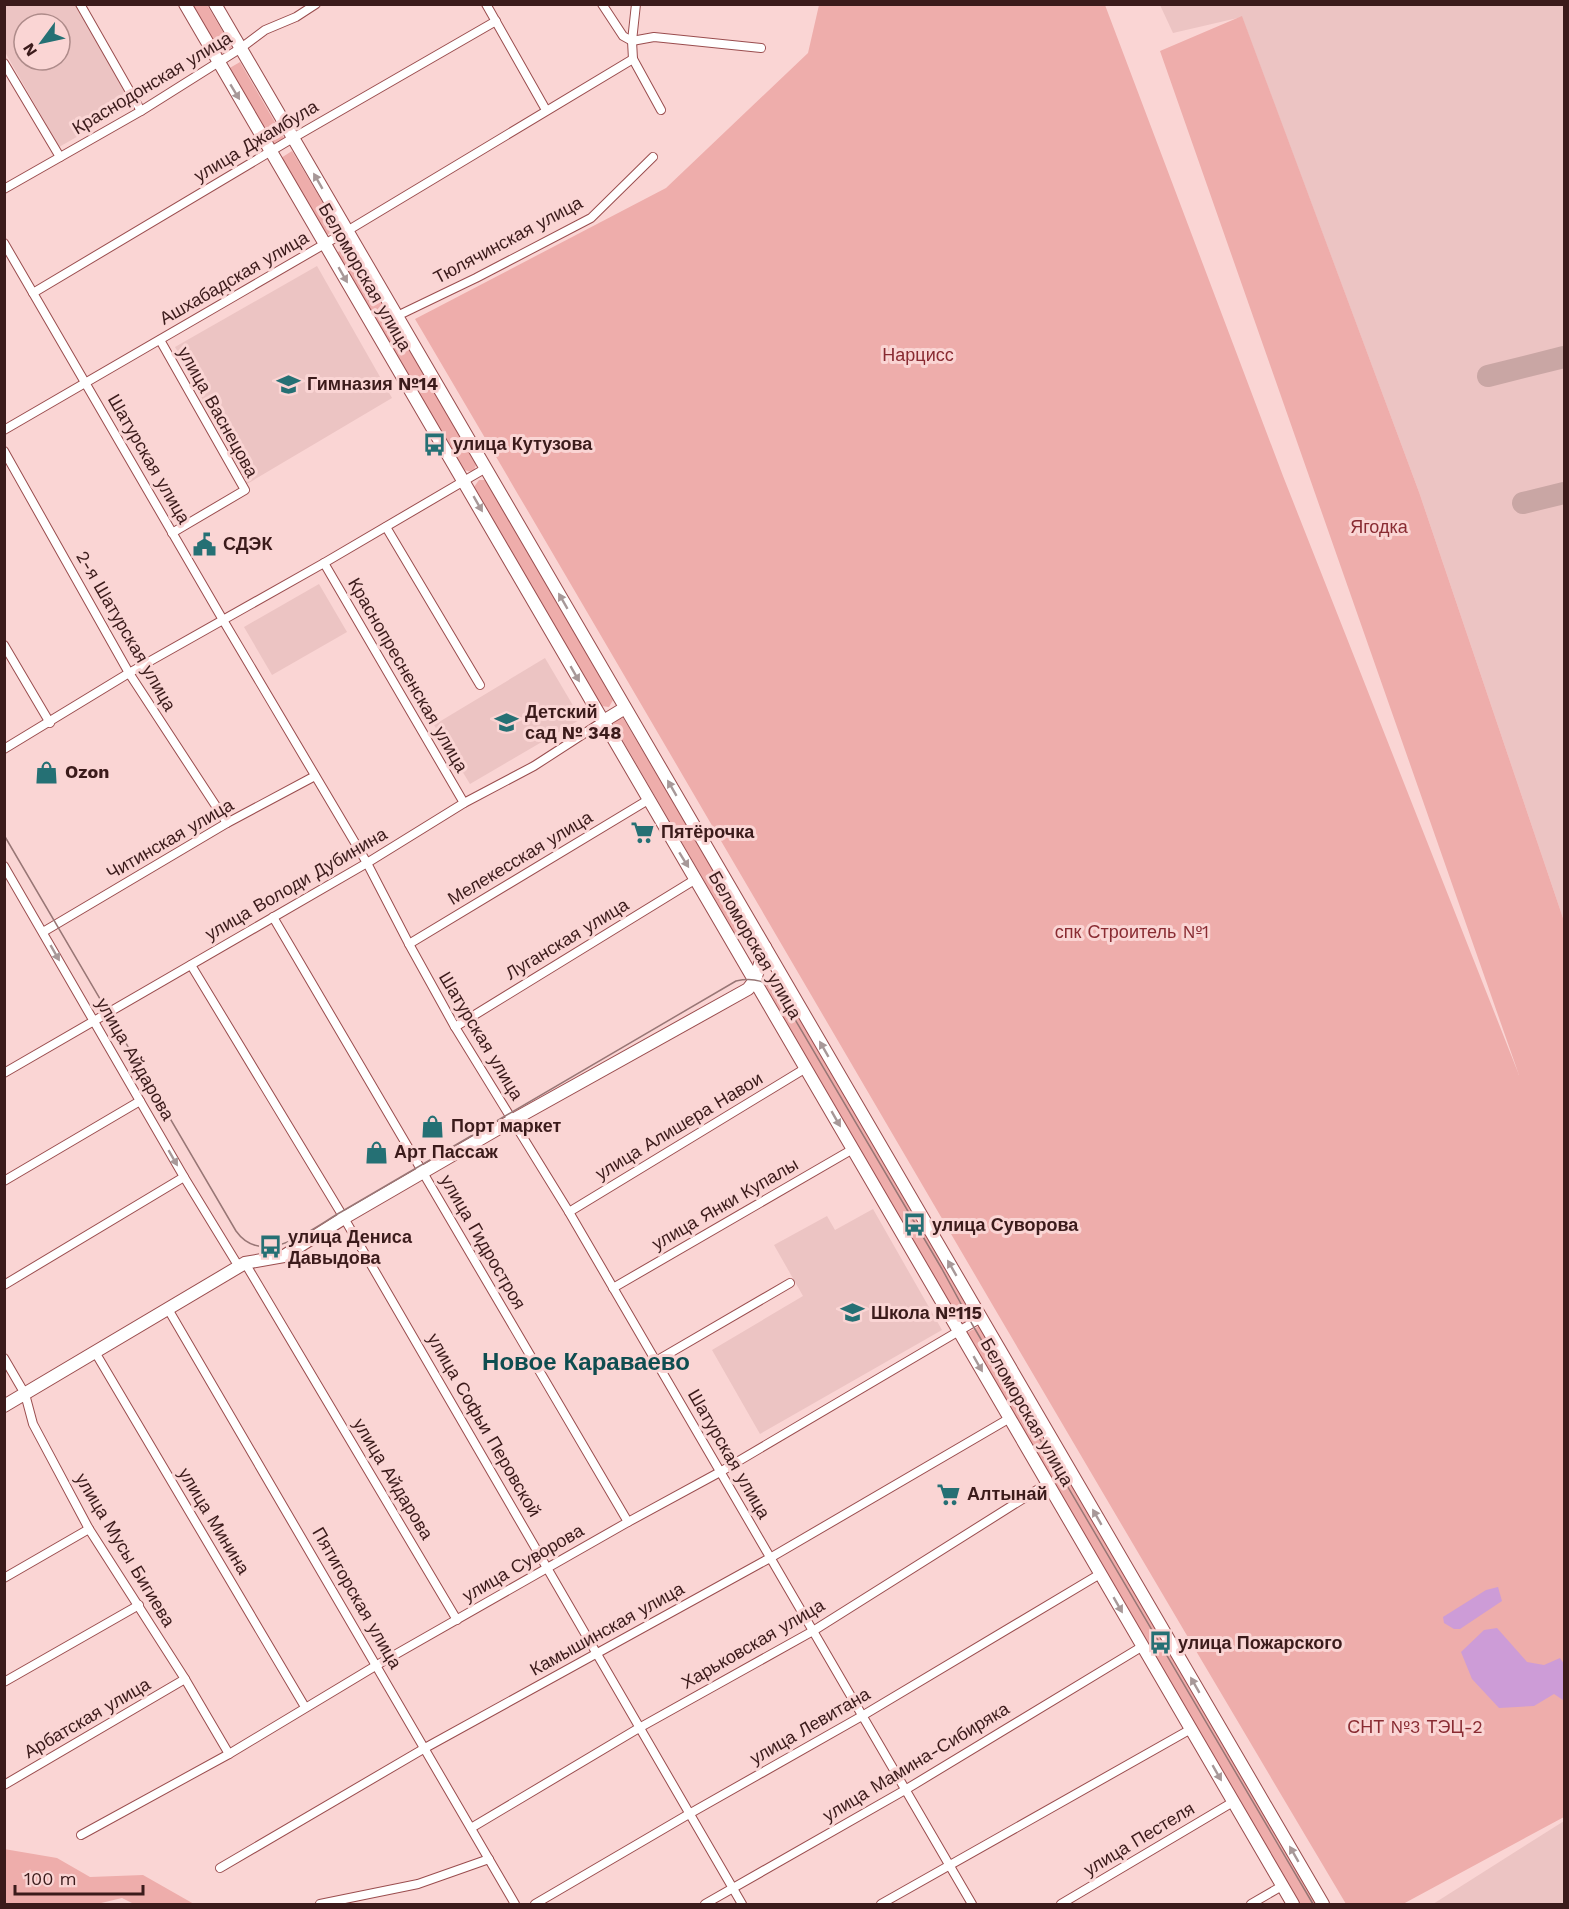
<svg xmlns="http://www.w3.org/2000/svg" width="1569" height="1909" font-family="'Work Sans',sans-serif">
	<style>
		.built { fill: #ecc4c3; fill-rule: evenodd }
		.green { fill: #eeadab }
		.water { fill: #cd9cd7 }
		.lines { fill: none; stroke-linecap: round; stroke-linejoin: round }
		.taxiway { stroke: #c9a6a4; stroke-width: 22 }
		.street-casing { stroke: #9a4d4e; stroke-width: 10 }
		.secondary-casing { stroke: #9a4d4e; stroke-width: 14 }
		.street { stroke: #fff; stroke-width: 8 }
		.secondary { stroke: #fff; stroke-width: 12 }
		.tram { stroke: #987675; stroke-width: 1.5 }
		.oneway { fill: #a79898 }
		.labels { text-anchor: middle; stroke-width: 6; stroke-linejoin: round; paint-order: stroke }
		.street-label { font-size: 18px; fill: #3b1b1b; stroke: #fad5d4 }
		.park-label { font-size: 18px; fill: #892b32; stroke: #fad5d4 }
		.poi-label { font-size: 18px; font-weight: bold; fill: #3b1b1b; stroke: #fad5d4; text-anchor: start }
		.district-label { font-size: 24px; font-weight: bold; fill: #0e4d50; stroke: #fad5d4 }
	</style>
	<rect width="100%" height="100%" fill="#fad5d4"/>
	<g class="built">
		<path d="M 4,5 L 76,5 L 133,105 L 59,147 L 5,52 ZM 24,24 L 60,24 L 60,60 L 24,60 Z"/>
		<polygon points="1160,5 1564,5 1564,921 1419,492 1242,17 1173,33"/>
		<polygon points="317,266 392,398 247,484 175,347"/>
		<polygon points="319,584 347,632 272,675 244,627"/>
		<polygon points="545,658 581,719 470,784 434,725"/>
		<polygon points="873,1209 942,1330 760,1434 712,1350 803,1296 774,1245 827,1216 835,1230"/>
		<polygon points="1564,1821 1564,1904 1433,1904"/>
	</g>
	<g class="green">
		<polygon points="192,5 207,5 232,47 220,54"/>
		<path d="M 819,5 L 1105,5 L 1283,476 L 1519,1075 L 1160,51 L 1242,16 L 1419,492 L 1564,921 L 1564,1817 L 1403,1904 L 1346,1904 C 1033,1378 726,847 415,319 L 666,188 L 808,53 Z"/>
		<polygon points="240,62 284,138 272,145 228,69"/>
		<polygon points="292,151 338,228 327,235 281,158"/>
		<polygon points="349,245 477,463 473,472 463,470 335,254"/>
		<polygon points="479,480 487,480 613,700 609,707 601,706 474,487"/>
		<polygon points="623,718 749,930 737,937 613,724 617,720"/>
		<polygon points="777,973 975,1318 961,1326 763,981"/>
		<polygon points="981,1325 1316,1904 1297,1904 965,1334"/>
		<polygon points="4,1849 57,1858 90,1877 143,1875 194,1904 134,1904 122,1898 97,1904 5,1904"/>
	</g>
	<g class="water">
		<polygon points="1498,1587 1502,1601 1460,1629 1454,1629 1444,1623 1443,1617 1486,1590"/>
		<polygon points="1497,1628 1527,1662 1544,1665 1560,1658 1564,1664 1563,1700 1554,1694 1534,1706 1499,1708 1472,1679 1461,1652 1484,1630"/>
	</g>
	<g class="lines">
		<g class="taxiway">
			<polyline points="1488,376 1564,357"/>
			<polyline points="1523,503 1564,493"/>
		</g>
		<defs>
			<g id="street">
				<polyline points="80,4 141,111"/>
				<polyline points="486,4 546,110"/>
				<polyline points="602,4 623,36 632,41 654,37 761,48"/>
				<polyline points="636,4 632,41 633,59 661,110"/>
				<polyline points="4,63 60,157"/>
				<polyline points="4,189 141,111 241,48 265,30 296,17 316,4"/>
				<polyline points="4,243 223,620 367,863 409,944 455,1027 569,1212 972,1904"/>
				<polyline points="33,293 293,138 496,21"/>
				<polyline points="397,316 476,278 591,218 653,157"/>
				<polyline points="160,340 245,490 172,533"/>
				<polyline points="4,430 347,231 633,59"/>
				<polyline points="4,451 129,673 227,823"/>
				<polyline points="386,527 480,685"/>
				<polyline points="324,563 464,803"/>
				<polyline points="4,645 50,723"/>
				<polyline points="4,749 129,673 324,563 486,468"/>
				<polyline points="4,866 184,1177 239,1267"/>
				<polyline points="273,917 628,1522"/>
				<polyline points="43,932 227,823 315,776"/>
				<polyline points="409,944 648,800"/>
				<polyline points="191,965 344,1218 742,1904"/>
				<polyline points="455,1027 696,879"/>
				<polyline points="4,1073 367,863 464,803 534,766 602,722"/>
				<polyline points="4,1181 140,1101"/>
				<polyline points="569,1212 806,1068"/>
				<polyline points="245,1263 457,1620"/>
				<polyline points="4,1285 184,1177"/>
				<polyline points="613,1288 853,1149"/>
				<polyline points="168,1309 515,1904"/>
				<polyline points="95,1352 305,1707"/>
				<polyline points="4,1358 25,1394 33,1424 89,1529 185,1679 229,1754"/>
				<polyline points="656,1361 790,1283"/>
				<polyline points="4,1578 89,1529"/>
				<polyline points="4,1682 139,1605"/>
				<polyline points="4,1785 185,1679"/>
				<polyline points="471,1828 639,1728 813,1631 1048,1483"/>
				<polyline points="81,1835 229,1754 377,1665 628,1522 720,1472 981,1318"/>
				<polyline points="220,1868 425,1748 770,1558 1010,1418"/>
				<polyline points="320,1904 418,1884 489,1859"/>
				<polyline points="535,1904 689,1814 862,1716 1100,1574"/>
				<polyline points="705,1904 905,1790 1143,1646"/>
				<polyline points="881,1904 1191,1729"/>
				<polyline points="1061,1904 1233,1802"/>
				<polyline points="1251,1904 1282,1886"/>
			</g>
			<g id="secondary">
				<polyline points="185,4 1293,1904"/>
				<polyline points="215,4 1323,1904"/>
				<polyline points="602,722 625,708"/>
				<polyline points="4,1406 245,1263 284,1256 344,1218 513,1120 748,989 755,980 765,947"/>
			</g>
		</defs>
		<use href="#street" class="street-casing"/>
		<use href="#secondary" class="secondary-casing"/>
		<use href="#street" class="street"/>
		<use href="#secondary" class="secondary"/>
		<path class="tram" d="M 4,835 L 236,1231 C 263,1269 311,1229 341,1212 L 736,981 C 754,977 767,981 780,994 L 942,1269 L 972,1324 L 1313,1904"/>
	</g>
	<defs><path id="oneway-solid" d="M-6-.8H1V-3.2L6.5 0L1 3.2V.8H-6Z" transform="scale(1.5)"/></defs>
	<g class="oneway">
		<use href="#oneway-solid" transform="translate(235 92) rotate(59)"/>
		<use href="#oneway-solid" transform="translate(318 181) rotate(-120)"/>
		<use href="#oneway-solid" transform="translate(343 275) rotate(60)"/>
		<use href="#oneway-solid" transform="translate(478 504) rotate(60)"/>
		<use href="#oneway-solid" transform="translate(563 601) rotate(-120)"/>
		<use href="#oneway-solid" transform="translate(575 674) rotate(60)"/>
		<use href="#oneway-solid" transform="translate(672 788) rotate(-120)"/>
		<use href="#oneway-solid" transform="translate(684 860) rotate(58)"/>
		<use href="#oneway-solid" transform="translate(55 953) rotate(60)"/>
		<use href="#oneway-solid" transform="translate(824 1049) rotate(-120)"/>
		<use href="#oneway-solid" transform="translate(836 1119) rotate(60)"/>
		<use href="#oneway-solid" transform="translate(173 1158) rotate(60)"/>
		<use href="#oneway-solid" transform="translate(952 1268) rotate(-120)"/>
		<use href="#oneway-solid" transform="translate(978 1364) rotate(60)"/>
		<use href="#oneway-solid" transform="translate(1097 1517) rotate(-120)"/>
		<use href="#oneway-solid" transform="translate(1118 1605) rotate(60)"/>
		<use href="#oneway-solid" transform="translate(1195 1685) rotate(-120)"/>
		<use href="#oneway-solid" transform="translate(1217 1773) rotate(60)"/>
		<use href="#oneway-solid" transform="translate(1294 1854) rotate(-120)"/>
	</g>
	<defs>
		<symbol id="school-bare" viewBox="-9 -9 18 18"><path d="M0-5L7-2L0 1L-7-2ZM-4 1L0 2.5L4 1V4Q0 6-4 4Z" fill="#257074" stroke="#fad5d4" stroke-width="2.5" paint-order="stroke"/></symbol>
		<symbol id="bus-bare" viewBox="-9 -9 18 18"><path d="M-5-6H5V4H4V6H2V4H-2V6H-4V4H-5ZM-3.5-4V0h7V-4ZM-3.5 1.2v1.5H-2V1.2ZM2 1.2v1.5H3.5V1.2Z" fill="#257074" stroke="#fad5d4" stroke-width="2.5" paint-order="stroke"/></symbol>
		<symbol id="civic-bare" viewBox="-9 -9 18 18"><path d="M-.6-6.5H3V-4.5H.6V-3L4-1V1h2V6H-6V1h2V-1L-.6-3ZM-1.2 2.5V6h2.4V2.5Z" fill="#257074" stroke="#fad5d4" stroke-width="2.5" paint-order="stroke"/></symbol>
		<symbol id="shop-bare" viewBox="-9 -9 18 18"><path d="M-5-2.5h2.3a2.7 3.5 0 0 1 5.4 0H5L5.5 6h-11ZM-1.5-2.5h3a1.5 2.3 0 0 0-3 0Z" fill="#257074" stroke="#fad5d4" stroke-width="2.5" paint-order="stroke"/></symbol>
		<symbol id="supermarket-bare" viewBox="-9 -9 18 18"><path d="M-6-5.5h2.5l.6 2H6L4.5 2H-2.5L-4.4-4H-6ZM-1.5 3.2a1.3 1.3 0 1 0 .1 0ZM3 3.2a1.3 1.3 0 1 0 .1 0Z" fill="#257074" stroke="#fad5d4" stroke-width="2.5" paint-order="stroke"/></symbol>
	</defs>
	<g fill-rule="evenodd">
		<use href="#school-bare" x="272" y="368" width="33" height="33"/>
		<use href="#bus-bare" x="418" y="428" width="33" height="33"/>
		<use href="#civic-bare" x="188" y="528" width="33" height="33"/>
		<use href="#school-bare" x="490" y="706" width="33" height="33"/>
		<use href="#shop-bare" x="30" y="756" width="33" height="33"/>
		<use href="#supermarket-bare" x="626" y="816" width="33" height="33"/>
		<use href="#shop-bare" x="416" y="1110" width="33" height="33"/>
		<use href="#shop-bare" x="360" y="1136" width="33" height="33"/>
		<use href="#bus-bare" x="898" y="1208" width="33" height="33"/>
		<use href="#bus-bare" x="254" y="1230" width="33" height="33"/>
		<use href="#school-bare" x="836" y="1296" width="33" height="33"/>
		<use href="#supermarket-bare" x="932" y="1478" width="33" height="33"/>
		<use href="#bus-bare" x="1144" y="1626" width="33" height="33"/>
	</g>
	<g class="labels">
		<g class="street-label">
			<text transform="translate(152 83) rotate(-31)" y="6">Краснодонская улица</text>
			<text transform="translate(256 141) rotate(-31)" y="6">улица Джамбула</text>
			<text transform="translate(508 240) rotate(-28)" y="6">Тюлячинская улица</text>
			<text transform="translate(365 277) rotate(60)" y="6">Беломорская улица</text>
			<text transform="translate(234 278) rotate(-30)" y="6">Ашхабадская улица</text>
			<text transform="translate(218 412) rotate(61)" y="6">улица Васнецова</text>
			<text transform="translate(149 459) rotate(60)" y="6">Шатурская улица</text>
			<text transform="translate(126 631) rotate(60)" y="6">2-я Шатурская улица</text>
			<text transform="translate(408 675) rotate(60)" y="6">Краснопресненская улица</text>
			<text transform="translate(170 839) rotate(-30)" y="6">Читинская улица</text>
			<text transform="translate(520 858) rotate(-31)" y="6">Мелекесская улица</text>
			<text transform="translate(296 884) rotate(-30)" y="6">улица Володи Дубинина</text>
			<text transform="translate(567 939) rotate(-31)" y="6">Луганская улица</text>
			<text transform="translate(755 945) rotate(60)" y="6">Беломорская улица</text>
			<text transform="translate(481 1036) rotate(59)" y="6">Шатурская улица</text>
			<text transform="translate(135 1059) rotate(60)" y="6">улица Айдарова</text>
			<text transform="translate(679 1126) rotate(-31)" y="6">улица Алишера Навои</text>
			<text transform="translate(725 1204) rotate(-30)" y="6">улица Янки Купалы</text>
			<text transform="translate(483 1242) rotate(60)" y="6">улица Гидростроя</text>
			<text transform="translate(1027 1412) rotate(60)" y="6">Беломорская улица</text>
			<text transform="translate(484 1425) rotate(60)" y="6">улица Софьи Перовской</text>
			<text transform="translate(729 1454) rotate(60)" y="6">Шатурская улица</text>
			<text transform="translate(393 1479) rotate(59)" y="6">улица Айдарова</text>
			<text transform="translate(214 1521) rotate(59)" y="6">улица Минина</text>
			<text transform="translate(125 1550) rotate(59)" y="6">улица Мусы Бигиева</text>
			<text transform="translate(523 1563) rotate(-30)" y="6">улица Суворова</text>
			<text transform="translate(357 1598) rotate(60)" y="6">Пятигорская улица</text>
			<text transform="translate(607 1629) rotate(-29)" y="6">Камышинская улица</text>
			<text transform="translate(753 1644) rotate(-30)" y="6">Харьковская улица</text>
			<text transform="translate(87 1718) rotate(-30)" y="6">Арбатская улица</text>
			<text transform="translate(810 1726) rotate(-30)" y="6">улица Левитана</text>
			<text transform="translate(916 1762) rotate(-31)" y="6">улица Мамина-Сибиряка</text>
			<text transform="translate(1139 1839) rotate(-31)" y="6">улица Пестеля</text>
		</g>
		<g class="park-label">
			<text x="918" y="361">Нарцисс</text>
			<text x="1379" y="533">Ягодка</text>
			<text x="1132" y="938">спк Строитель №1</text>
			<text x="1415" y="1733">СНТ №3 ТЭЦ-2</text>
		</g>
		<g class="poi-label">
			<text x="307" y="390">Гимназия №14</text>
			<text x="453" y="450">улица Кутузова</text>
			<text x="223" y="550">СДЭК</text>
			<text x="525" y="718">Детский<tspan x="525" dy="21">сад № 348</tspan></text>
			<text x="65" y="778">Ozon</text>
			<text x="661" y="838">Пятёрочка</text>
			<text x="451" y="1132">Порт маркет</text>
			<text x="394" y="1158">Арт Пассаж</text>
			<text x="932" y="1231">улица Суворова</text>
			<text x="288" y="1243">улица Дениса<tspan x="288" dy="21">Давыдова</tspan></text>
			<text x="871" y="1319">Школа №115</text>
			<text x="967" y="1500">Алтынай</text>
			<text x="1178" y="1649">улица Пожарского</text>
		</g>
		<g class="district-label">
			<text x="586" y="1370">Новое Караваево</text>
		</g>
	</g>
	<rect width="1569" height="1909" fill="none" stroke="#3b1b1b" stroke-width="12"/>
	<g transform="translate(42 42) rotate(237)"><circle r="28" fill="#fad5d4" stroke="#ae8b8a" stroke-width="1.5"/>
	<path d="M0-4.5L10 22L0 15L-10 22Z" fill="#257074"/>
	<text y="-9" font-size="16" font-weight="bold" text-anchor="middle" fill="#3b1b1b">N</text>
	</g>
	<path d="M15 1885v9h128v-9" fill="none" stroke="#3b1b1b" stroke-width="3"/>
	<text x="24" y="1885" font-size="18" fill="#3b1b1b" stroke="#fad5d4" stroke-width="4.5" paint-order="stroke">100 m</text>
</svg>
